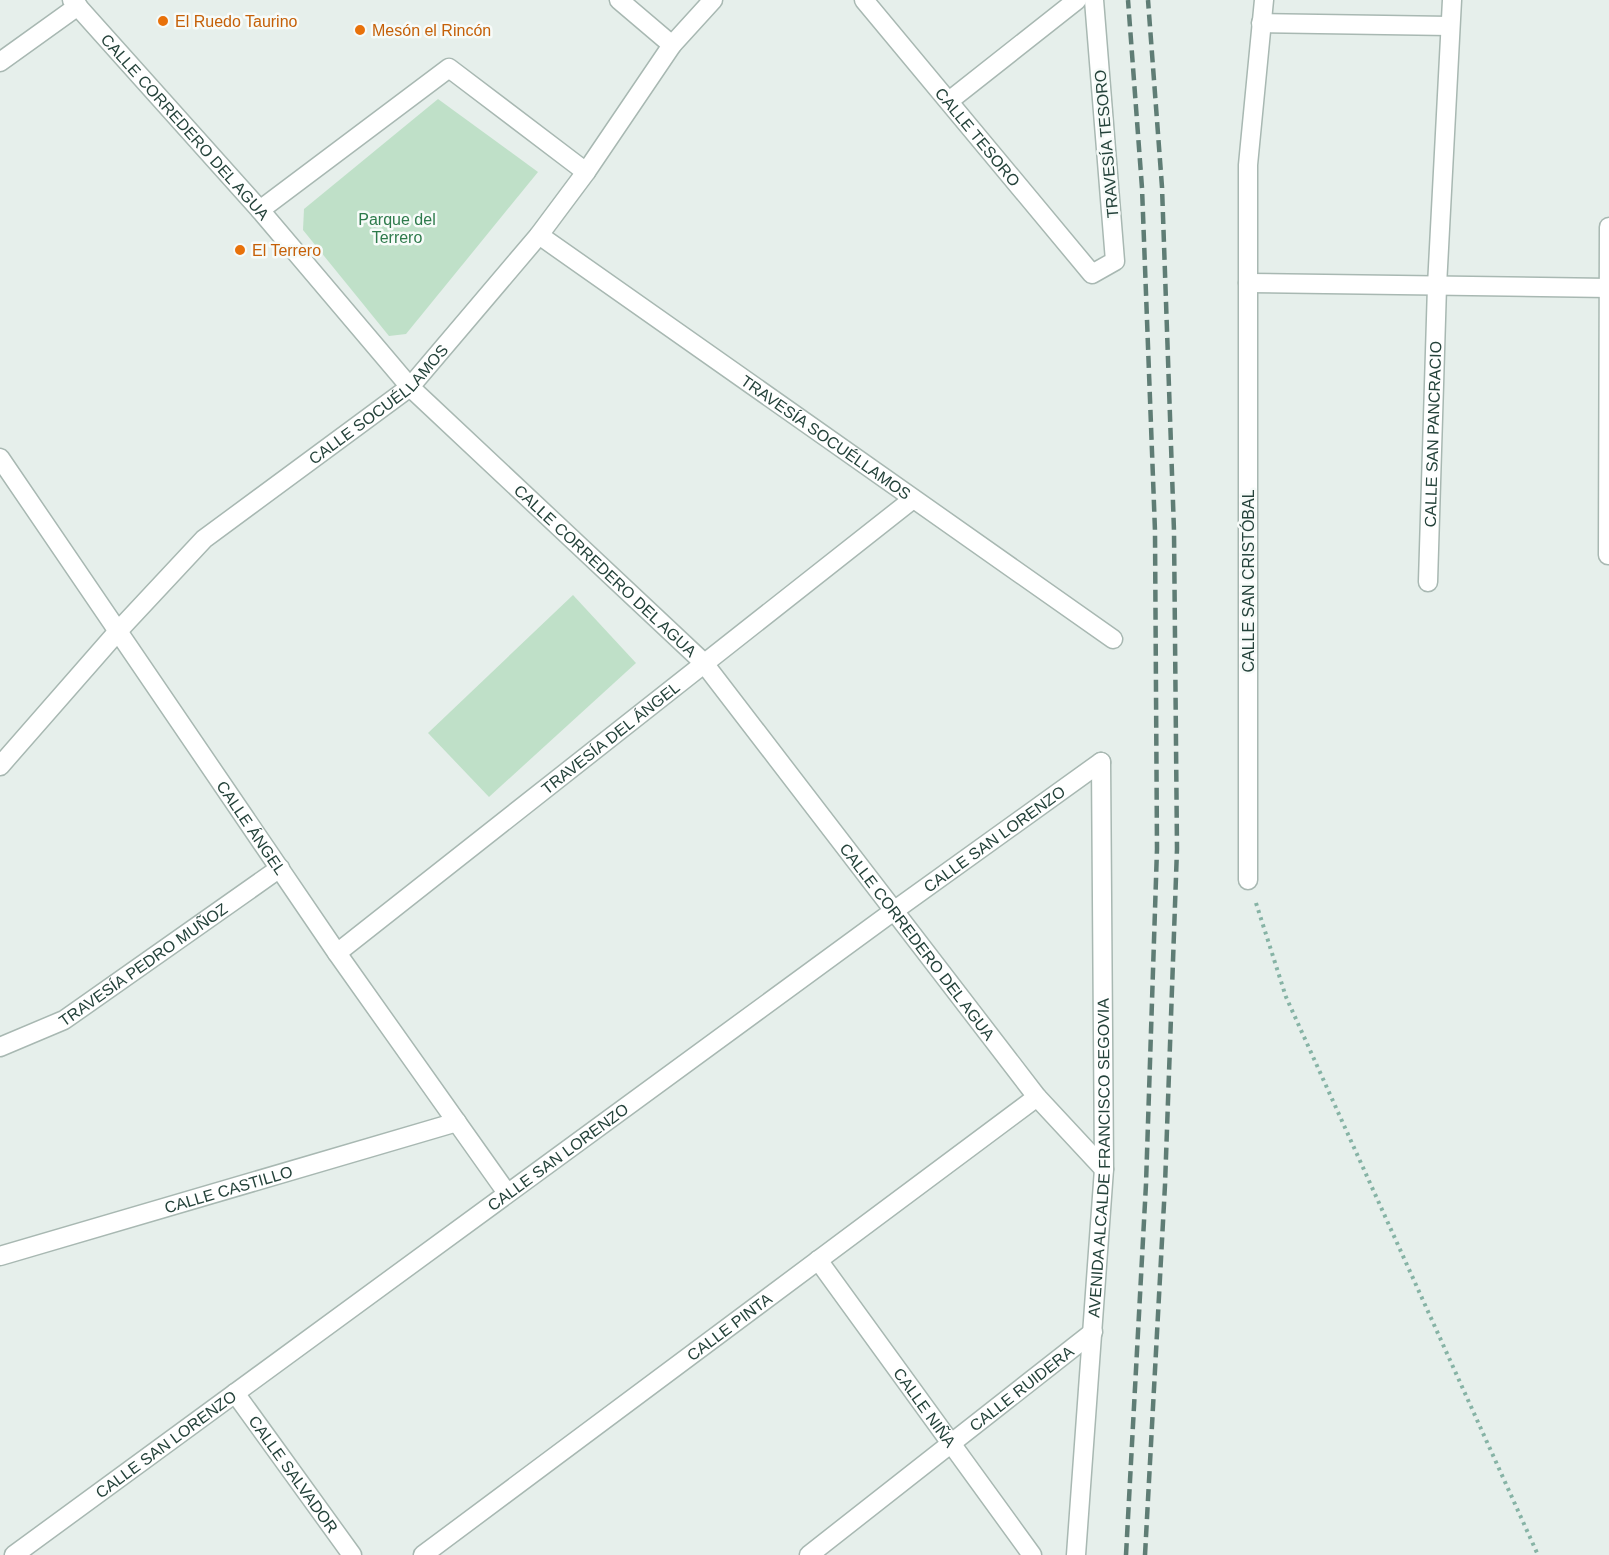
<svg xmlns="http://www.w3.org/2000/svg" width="1609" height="1555" font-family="Helvetica,sans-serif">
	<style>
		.green { fill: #bfe0c8 }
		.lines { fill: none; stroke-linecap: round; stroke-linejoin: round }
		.street-casing { stroke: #a8b8b2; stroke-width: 21 }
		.path { stroke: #86b3a5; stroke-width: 4; stroke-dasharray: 3 4.5; stroke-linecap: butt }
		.street { stroke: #fff; stroke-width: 18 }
		.rail { stroke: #5f7d75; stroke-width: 4.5; stroke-dasharray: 12 6; stroke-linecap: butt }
		.food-dot { fill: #e8710a; stroke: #f7fbf9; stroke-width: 2 }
		.labels { text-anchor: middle; stroke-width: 5; stroke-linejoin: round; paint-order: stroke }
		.food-label { font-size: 16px; fill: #c56008; stroke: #f7fbf9; text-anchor: start }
		.street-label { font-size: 16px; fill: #24423a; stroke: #f7fbf9 }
		.park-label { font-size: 16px; fill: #2d7a4b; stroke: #f7fbf9 }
	</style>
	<rect width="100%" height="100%" fill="#e6efeb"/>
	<g class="green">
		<polygon points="438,99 538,172 406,334 389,336 303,230 304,209"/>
		<polygon points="573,595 636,663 489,797 428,733"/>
	</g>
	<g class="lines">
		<defs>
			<g id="street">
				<path id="s1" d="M 72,0 L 260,210 L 410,387 L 703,662 L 1037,1097 L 1104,1169"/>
				<polyline points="619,0 672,45"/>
				<path id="s2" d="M 864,0 L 1092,274 L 1115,261 L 1094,0"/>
				<polyline points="1261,23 1450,26"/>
				<polyline points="0,62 78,6"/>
				<polyline points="949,101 1077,0"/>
				<polyline points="260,210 449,68 586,172"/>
				<path id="s3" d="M 539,235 L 1113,639"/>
				<polyline points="1248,283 1609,288"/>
				<path id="s4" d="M 0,458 L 337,953 L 507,1193"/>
				<polyline points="1608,555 1609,227"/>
				<path id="s5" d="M 1428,582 L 1437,286 L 1452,0"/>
				<path id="s6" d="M 0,766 L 119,630 L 204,539 L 410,387 L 539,235 L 586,172 L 672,45 L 713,0"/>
				<polyline points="1248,880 1248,165 1264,0"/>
				<path id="s7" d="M 337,953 L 913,499"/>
				<path id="s8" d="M 0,1047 L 64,1020 L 280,868"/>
				<path id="s9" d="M 0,1256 L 457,1122"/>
				<path id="s10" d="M 818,1260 L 1032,1555"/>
				<path id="s11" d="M 235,1393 L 352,1555"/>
				<path id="s12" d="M 14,1555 L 895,910 L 1101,762"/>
				<path id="s13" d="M 423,1555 L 1037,1097"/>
				<path id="s14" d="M 809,1555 L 1093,1332"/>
				<path id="s15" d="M 1076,1555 L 1104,1169 L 1101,762"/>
			</g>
		</defs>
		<use href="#street" class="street-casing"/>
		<polyline class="path" points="1256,903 1286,997 1538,1555"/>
		<use href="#street" class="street"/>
		<g class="rail">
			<polyline points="1126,1555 1146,1184 1157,849 1155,531 1142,188 1128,0"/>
			<polyline points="1145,1555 1165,1185 1177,849 1174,531 1162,187 1148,0"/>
		</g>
	</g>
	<g class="food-dot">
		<circle cx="163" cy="21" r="6"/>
		<circle cx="360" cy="30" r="6"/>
		<circle cx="240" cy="250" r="6"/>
	</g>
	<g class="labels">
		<g class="food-label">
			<text x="175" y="27">El Ruedo Taurino</text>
			<text x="372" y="36">Mesón el Rincón</text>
			<text x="252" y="256">El Terrero</text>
		</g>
		<g class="street-label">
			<text dy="6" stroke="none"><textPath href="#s1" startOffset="170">CALLE CORREDERO DEL AGUA</textPath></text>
			<text dy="6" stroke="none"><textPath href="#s2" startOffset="178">CALLE TESORO</textPath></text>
			<text transform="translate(1106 144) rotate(-95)" y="6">TRAVESÍA TESORO</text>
			<text dy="6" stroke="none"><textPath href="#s6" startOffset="526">CALLE SOCUÉLLAMOS</textPath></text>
			<text dy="6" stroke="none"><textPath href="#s5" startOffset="148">CALLE SAN PANCRACIO</textPath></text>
			<text dy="6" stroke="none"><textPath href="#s3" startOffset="351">TRAVESÍA SOCUÉLLAMOS</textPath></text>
			<text dy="6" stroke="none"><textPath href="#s1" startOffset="782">CALLE CORREDERO DEL AGUA</textPath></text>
			<text transform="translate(1248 581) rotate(-90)" y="6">CALLE SAN CRISTÓBAL</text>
			<text dy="6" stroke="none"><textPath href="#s7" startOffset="348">TRAVESÍA DEL ÁNGEL</textPath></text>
			<text dy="6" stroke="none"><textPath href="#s4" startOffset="447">CALLE ÁNGEL</textPath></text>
			<text dy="6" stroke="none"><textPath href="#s12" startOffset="1214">CALLE SAN LORENZO</textPath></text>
			<text dy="6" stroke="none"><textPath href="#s1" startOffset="1268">CALLE CORREDERO DEL AGUA</textPath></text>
			<text dy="6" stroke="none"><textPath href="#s8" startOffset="166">TRAVESÍA PEDRO MUÑOZ</textPath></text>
			<text dy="6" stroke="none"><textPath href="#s12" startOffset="674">CALLE SAN LORENZO</textPath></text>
			<text dy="6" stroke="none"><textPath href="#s15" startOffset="398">AVENIDA ALCALDE FRANCISCO SEGOVIA</textPath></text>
			<text dy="6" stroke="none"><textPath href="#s9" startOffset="238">CALLE CASTILLO</textPath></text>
			<text dy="6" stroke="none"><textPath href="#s13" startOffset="382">CALLE PINTA</textPath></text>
			<text dy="6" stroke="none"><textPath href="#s14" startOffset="270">CALLE RUIDERA</textPath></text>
			<text dy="6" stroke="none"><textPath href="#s10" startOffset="182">CALLE NIÑA</textPath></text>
			<text dy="6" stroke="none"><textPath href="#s12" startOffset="188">CALLE SAN LORENZO</textPath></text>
			<text dy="6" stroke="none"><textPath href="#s11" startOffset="100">CALLE SALVADOR</textPath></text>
		</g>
		<g class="park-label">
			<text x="397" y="225">Parque del<tspan x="397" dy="18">Terrero</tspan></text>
		</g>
	</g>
</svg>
